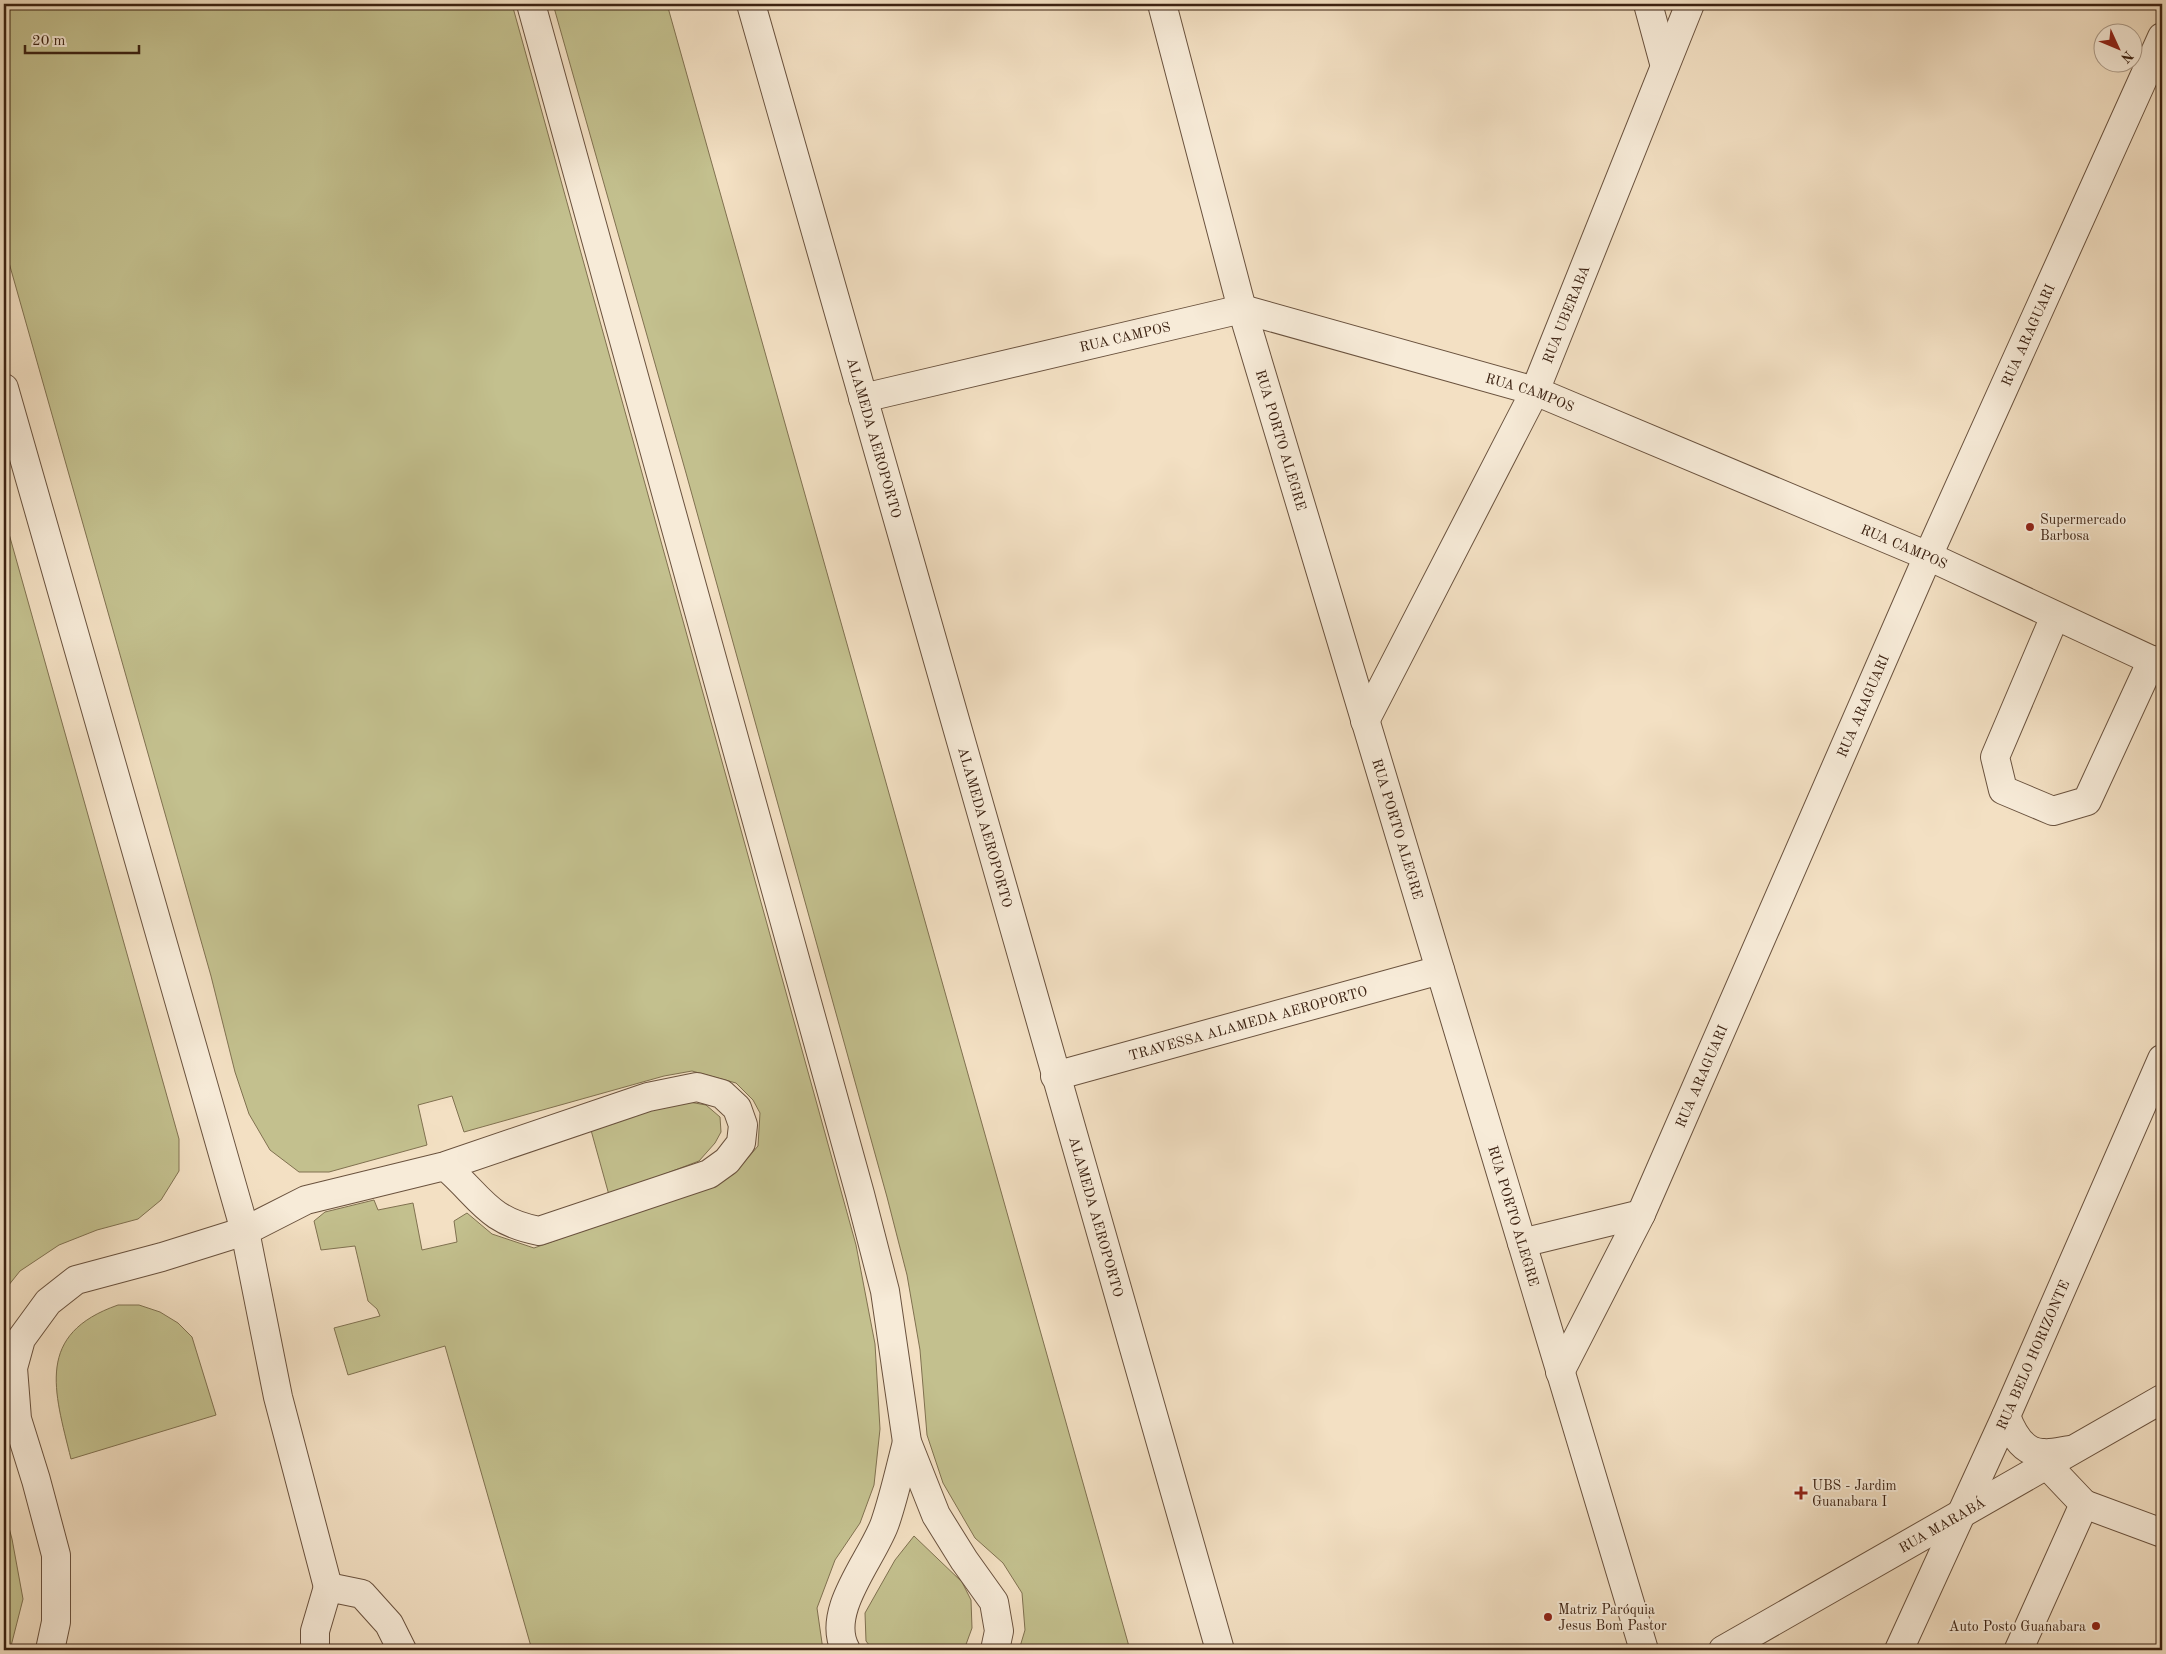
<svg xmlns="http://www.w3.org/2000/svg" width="2166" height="1654" font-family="'Old Standard TT',serif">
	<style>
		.green { fill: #c3c08e; stroke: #807150 }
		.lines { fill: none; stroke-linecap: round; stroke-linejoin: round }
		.minor-casing { stroke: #6a523e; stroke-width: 30 }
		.minor { stroke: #f7ebd8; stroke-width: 28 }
		.poi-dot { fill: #8f2418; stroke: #f7ebd8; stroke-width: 2 }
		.labels { text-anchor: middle; stroke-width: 4; stroke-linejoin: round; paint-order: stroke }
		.street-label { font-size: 14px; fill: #3c2212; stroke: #f7ebd8 }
		.poi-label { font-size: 14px; fill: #3c2212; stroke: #f7ebd8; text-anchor: start }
	</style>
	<rect width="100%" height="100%" fill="#f3e0c3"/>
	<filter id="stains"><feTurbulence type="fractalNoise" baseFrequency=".004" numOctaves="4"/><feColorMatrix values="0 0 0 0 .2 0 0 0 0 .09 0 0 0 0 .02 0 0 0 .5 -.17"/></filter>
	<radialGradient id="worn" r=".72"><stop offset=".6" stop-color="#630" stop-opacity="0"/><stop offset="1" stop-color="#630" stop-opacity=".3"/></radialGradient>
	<g class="green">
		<polygon points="4,4 512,4 856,1245 875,1344 880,1429 874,1485 860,1523 835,1560 817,1608 823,1650 532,1650 445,1346 348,1375 334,1328 380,1316 377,1309 368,1301 355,1246 321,1250 314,1221 325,1212 374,1200 378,1210 413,1203 422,1250 457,1242 454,1221 467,1213 492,1234 534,1248 681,1196 734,1174 758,1146 760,1113 753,1100 736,1083 692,1071 664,1076 464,1132 452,1096 418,1105 427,1145 329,1172 299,1172 270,1150 249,1114 235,1072 211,976 4,245"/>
		<polygon points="553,4 667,4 1130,1650 1019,1650 1025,1630 1022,1593 1003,1563 975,1538 943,1483 927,1435 920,1350 907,1275 887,1197 686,473"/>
		<polygon points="4,516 179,1139 179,1171 161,1200 138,1219 97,1230 59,1245 20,1271 4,1291"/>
		<polygon points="678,1100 706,1105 720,1117 721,1132 715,1143 699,1161 609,1195 589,1123"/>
		<path d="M 118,1305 L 139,1305 L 160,1312 L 178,1323 L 192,1337 L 216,1415 L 71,1459 C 54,1390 35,1334 118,1305 Z"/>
		<polygon points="4,1509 12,1539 23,1599 10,1650 4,1650"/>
		<polygon points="914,1536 962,1582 971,1600 972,1628 964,1650 873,1650 866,1641 865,1613 895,1560"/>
	</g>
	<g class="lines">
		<defs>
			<g id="minor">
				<polyline points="531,4 860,1194 885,1291 907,1442 936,1515 964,1560 994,1602 999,1631 995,1650"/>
				<path id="s1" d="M 751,4 L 1220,1650"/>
				<path id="s2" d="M 1162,4 L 1242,309 L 1644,1650"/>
				<polyline points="1648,4 1664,63"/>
				<polyline points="4,388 245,1231 278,1397 328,1587"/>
				<path id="s3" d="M 863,398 L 1242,309 L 1535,391 L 1928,556 L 2162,665"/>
				<polyline points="2055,616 1995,757 2003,790 2053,811 2087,801 2152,660"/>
				<path id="s4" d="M 1365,721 L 1535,391 L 1690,4"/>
				<path id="s5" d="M 1055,1076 L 1440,970"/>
				<polyline points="1522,1243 1641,1214"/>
				<path id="s6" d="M 1560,1372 L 1641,1214 L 1928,556 L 2162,37"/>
				<path d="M 2006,1416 C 2012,1432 2023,1453 2043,1453 C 2052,1454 2062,1451 2071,1450"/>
				<polyline points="2084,1504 2162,1533"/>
				<path d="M 50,1650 L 56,1622 L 56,1555 L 36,1480 L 17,1419 L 13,1368 L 21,1339 L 48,1302 L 76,1280 L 162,1257 L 245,1231 L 306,1200 L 445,1166 L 648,1097 L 697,1087 L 722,1094 L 737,1108 L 743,1125 L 741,1143 L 727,1161 L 709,1174 L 539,1231 C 487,1221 481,1197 445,1166"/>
				<polyline points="315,1650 315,1631 328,1587 362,1594 389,1624 402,1650"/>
				<path d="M 846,1650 C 824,1612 873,1558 885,1523 C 894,1497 900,1469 907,1442"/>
				<path id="s7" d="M 1723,1650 L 2162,1399"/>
				<path id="s8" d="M 1899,1650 L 2006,1416 L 2162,1059"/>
				<polyline points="2021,1650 2019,1649 2084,1504 2047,1465"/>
			</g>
		</defs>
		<use href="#minor" class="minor-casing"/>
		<use href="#minor" class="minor"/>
	</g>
	<g class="poi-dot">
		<circle cx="2030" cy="527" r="5"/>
		<path d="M1798.5 1485.5h5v5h5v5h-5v5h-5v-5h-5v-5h5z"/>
		<circle cx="1548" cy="1617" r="5"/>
		<circle cx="2096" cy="1626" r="5"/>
	</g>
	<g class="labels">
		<g class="street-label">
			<text dy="5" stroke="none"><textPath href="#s4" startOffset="454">RUA UBERABA</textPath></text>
			<text dy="5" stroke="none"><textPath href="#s6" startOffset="1138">RUA ARAGUARI</textPath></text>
			<text dy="5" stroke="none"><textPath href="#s3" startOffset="269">RUA CAMPOS</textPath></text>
			<text dy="5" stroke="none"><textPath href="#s3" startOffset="689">RUA CAMPOS</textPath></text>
			<text dy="5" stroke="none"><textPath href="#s1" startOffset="451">ALAMEDA AEROPORTO</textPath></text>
			<text dy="5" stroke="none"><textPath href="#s2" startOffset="452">RUA PORTO ALEGRE</textPath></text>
			<text dy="5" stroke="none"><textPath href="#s3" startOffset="1094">RUA CAMPOS</textPath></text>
			<text dy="5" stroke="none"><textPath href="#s6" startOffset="732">RUA ARAGUARI</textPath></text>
			<text dy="5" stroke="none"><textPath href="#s1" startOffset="856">ALAMEDA AEROPORTO</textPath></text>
			<text dy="5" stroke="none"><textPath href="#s2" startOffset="858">RUA PORTO ALEGRE</textPath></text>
			<text dy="5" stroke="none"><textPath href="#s5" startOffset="200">TRAVESSA ALAMEDA AEROPORTO</textPath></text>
			<text dy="5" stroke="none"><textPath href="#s6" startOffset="328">RUA ARAGUARI</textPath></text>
			<text dy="5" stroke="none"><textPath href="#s2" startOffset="1262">RUA PORTO ALEGRE</textPath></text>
			<text dy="5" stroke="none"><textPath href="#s1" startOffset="1261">ALAMEDA AEROPORTO</textPath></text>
			<text dy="5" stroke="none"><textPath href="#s8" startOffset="324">RUA BELO HORIZONTE</textPath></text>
			<text dy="5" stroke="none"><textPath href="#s7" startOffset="252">RUA MARABÁ</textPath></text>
		</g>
		<g class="poi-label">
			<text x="2040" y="524">Supermercado<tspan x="2040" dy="16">Barbosa</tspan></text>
			<text x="1812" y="1490">UBS - Jardim<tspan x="1812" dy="16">Guanabara I</tspan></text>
			<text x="1558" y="1614">Matriz Paróquia<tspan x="1558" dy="16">Jesus Bom Pastor</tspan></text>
			<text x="2086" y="1631" text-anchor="end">Auto Posto Guanabara</text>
		</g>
	</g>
	<rect width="2166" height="1654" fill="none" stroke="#f3e0c3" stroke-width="20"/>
	<rect x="5" y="5" width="2156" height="1644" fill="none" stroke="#3c2212" stroke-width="2.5"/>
	<rect x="10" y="10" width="2146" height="1634" fill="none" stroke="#3c2212"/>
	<g transform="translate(2118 48) rotate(134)"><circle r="24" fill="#f7ebd8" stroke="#ac9b89"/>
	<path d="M0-4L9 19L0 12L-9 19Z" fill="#8f2418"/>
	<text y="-8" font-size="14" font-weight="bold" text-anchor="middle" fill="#3c2212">N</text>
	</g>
	<path d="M25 45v8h114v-8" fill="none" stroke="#3c2212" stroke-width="2.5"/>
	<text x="32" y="45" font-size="15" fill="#3c2212" stroke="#f7ebd8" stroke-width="4" paint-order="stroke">20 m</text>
	<rect width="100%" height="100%" filter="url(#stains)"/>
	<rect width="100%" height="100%" fill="url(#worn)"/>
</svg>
